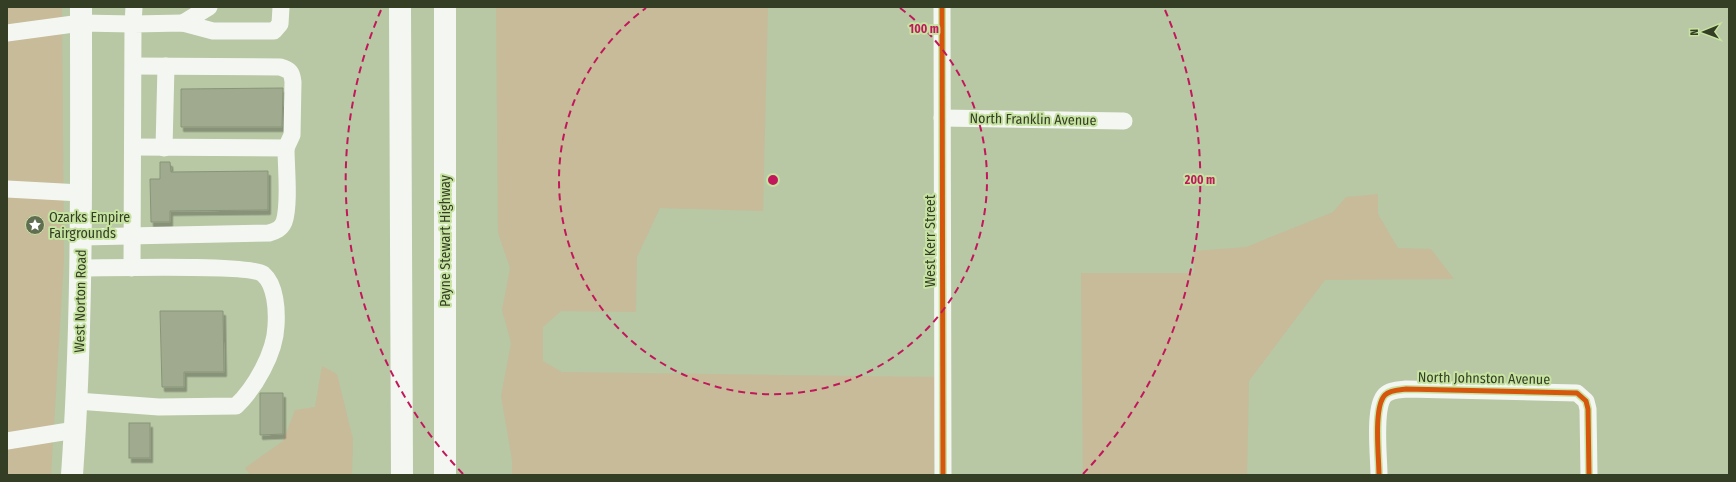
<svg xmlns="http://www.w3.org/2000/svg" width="1736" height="482" font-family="'Fira Sans Condensed',sans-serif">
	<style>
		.green { fill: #c7bb99 }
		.building { fill: #9faa8f; stroke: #899579; filter: url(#shadow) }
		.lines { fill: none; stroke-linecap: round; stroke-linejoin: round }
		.minor { stroke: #f4f7f1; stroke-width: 17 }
		.major { stroke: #f4f7f1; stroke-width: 22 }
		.highway { stroke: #f4f7f1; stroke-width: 22 }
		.cycleway-casing { stroke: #c7e3a2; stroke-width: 8 }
		.cycleway { stroke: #d6560e; stroke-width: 5 }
		.ring { fill: none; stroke: #c2185b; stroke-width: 2; stroke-dasharray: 7 5 }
		.labels { text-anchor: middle; stroke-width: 4; stroke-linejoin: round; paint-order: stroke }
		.street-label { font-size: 14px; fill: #343e24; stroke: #c7e3a2 }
		.poi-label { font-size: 14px; fill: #343e24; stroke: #c7e3a2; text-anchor: start }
		.centre { fill: #c2185b; stroke: #c7e3a2; stroke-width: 2 }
		.ring-label { font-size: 12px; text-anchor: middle; font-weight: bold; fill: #c2185b; stroke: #c7e3a2; stroke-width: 4; stroke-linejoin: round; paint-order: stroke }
	</style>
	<defs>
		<filter id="shadow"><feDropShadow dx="2.5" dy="4.5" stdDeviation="0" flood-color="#0004"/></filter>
	</defs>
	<rect width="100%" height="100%" fill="#b8c7a4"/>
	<g class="green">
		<polygon points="7,7 62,7 64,259 51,475 7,475"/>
		<polygon points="496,7 768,7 763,211 660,208 637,257 636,312 561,311 543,327 543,361 562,372 934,377 934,475 512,475 512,460 501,396 511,343 502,310 510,268 498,233"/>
		<polygon points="1378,194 1378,214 1398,248 1431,249 1454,279 1325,280 1249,381 1247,475 1083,475 1081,273 1194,273 1194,251 1246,247 1333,212 1346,197"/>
		<polygon points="322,366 337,374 353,439 352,475 250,475 245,468 283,441 295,410 315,407"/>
	</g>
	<g class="building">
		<polygon points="283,88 282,127 181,127 181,89"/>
		<polygon points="160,162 170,162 171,172 268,171 268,210 170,211 170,222 151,222 150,179 160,179"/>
		<polygon points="160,311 223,311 224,372 184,372 184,387 162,387"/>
		<polygon points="260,393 283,393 283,434 260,435"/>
		<rect x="129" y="423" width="21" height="35"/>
	</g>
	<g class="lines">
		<g class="minor">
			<polyline points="942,7 943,475"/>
			<polyline points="183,23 209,7"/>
			<polyline points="7,33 81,23 133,24 134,7"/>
			<path d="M 134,66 L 280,67 C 290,70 292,72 293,82 L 292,135 L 286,148"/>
			<polyline points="942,118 1124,121"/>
			<polyline points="164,148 166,66"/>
			<polyline points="7,189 81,193"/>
			<path d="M 82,237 L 269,233 C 276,231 281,229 284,222 C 290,205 286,167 286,148 L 133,147"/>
			<polyline points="132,268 133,24 183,23 213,31 274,31 280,24 281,7"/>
			<path d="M 77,401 L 159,407 L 236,406 C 255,388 275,353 276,326 C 277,311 276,285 263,274 C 250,264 107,268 81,268"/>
			<polyline points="7,441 75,430"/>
			<path d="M 1379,475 C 1379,457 1373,407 1385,395 C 1390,390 1399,390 1406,389 L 1577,393 L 1586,401 L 1588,409 L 1589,475"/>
		</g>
		<path class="major" d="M 72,475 C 83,319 81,163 81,7"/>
		<g class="highway">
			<polyline points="400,7 402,475"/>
			<polyline points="445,7 445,475"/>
		</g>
		<defs>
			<g id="cycleway">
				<polyline points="942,7 943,475"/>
				<path d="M 1379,475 C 1379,457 1373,407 1385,395 C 1390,390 1399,390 1406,389 L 1577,393 L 1586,401 L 1588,409 L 1589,475"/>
			</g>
		</defs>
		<use href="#cycleway" class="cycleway-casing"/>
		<use href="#cycleway" class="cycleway"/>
	</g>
	<g class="ring">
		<path d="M900 8A214 214 0 1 1 646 8"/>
		<path d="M463 474A427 427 0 0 1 381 10M1165 10A427 427 0 0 1 1083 474"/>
	</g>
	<defs>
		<symbol id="sight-disc" viewBox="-11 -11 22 22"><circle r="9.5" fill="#626e51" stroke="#c7e3a2"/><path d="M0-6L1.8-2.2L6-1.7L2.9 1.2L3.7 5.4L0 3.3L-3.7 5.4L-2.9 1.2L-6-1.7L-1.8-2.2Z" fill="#fff"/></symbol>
	</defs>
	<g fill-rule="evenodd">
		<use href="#sight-disc" x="24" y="214" width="22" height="22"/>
	</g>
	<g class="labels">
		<g class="street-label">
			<text transform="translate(1033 119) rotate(1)" y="5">North Franklin Avenue</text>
			<text transform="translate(445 241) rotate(-90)" y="5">Payne Stewart Highway</text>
			<text transform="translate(930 241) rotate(-90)" y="5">West Kerr Street</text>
			<text transform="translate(80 301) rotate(-89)" y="5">West Norton Road</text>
			<text transform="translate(1484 378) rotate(1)" y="5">North Johnston Avenue</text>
		</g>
		<g class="poi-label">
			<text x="49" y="222">Ozarks Empire<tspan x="49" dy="16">Fairgrounds</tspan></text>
		</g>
	</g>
	<circle cx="773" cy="180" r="6" class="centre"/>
	<g class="ring-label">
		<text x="924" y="33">100 m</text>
		<text x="1200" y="184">200 m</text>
	</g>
	<rect width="1736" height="482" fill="none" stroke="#343e24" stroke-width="16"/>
	<g transform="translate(1704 32) rotate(269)" stroke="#c7e3a2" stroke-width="3" paint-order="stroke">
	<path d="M0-3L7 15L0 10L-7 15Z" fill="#343e24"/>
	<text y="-6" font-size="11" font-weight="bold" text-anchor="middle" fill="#343e24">N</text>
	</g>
</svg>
